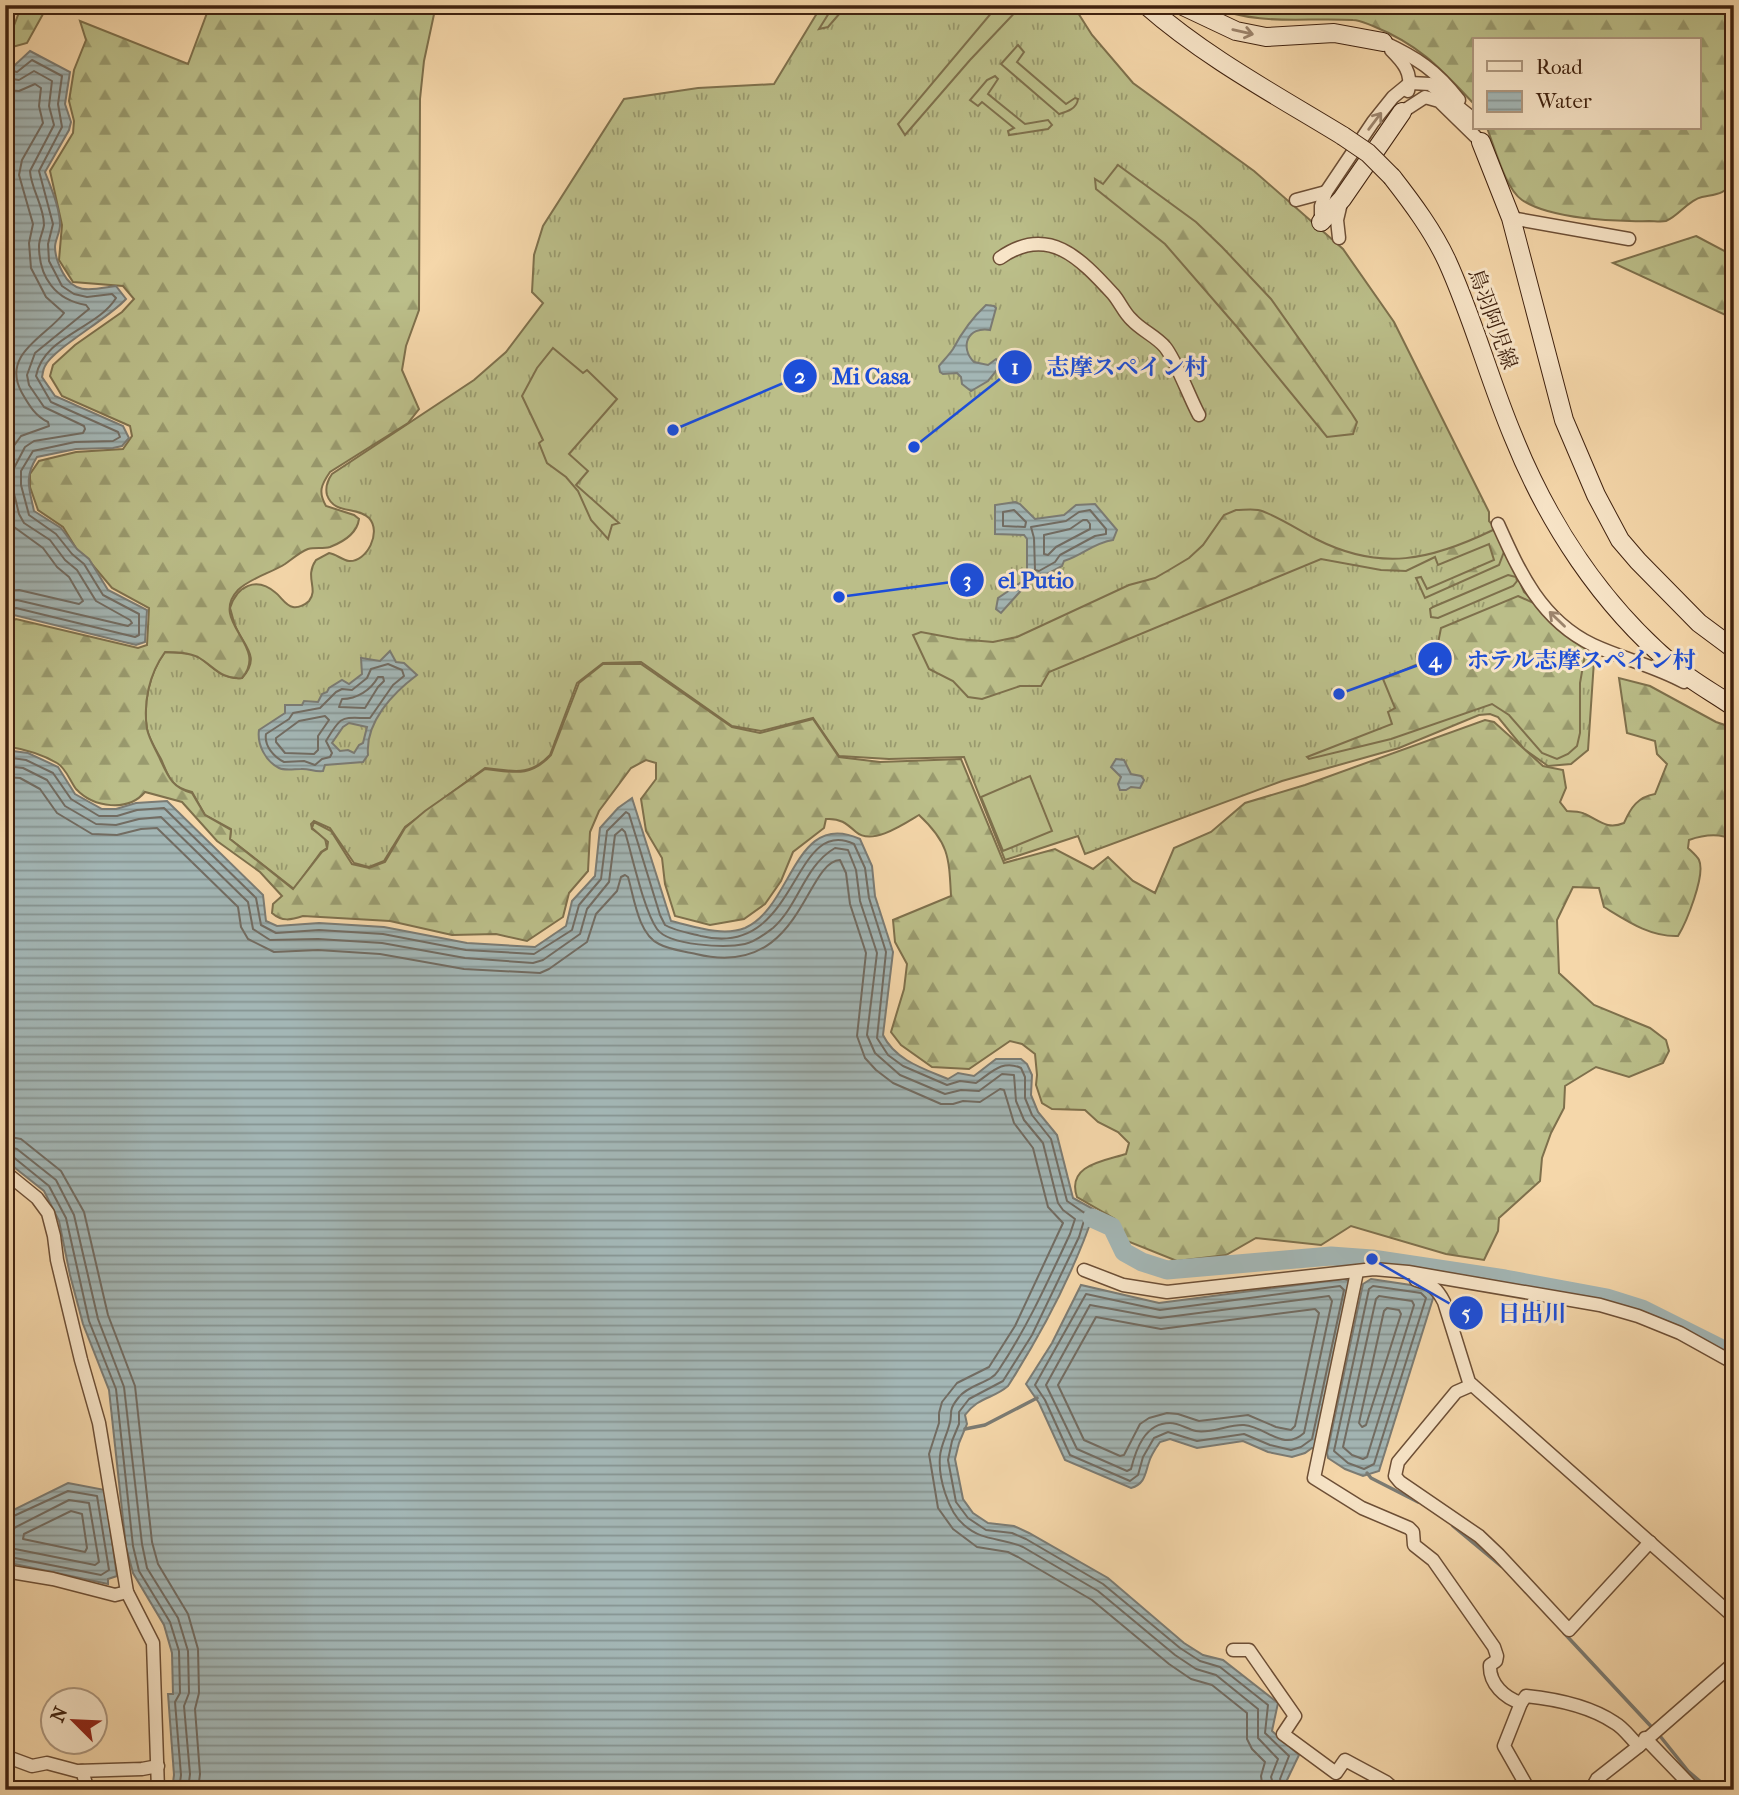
<svg xmlns="http://www.w3.org/2000/svg" width="1739" height="1795" font-family="'IM FELL French Canon','Noto Serif JP',serif">
	<style>
		.grass { fill: url(#grass-tufts); stroke: #7e704c; stroke-width: 2 }
		.forest { fill: url(#forest-firs); stroke: #7e704c; stroke-width: 2 }
		.garden { fill: #bbbe89; stroke: #7e704c; stroke-width: 2 }
		.water { fill: url(#water-rules); stroke: #7b7b73; stroke-width: 2; fill-rule: evenodd }
		.lines { fill: none; stroke-linecap: round; stroke-linejoin: round }
		.shore { stroke: #726c62; stroke-width: 2 }
		.stream { stroke: #7b7b73; stroke-width: 3.5 }
		.river { stroke: #a3b6b5; stroke-width: 19 }
		.street-casing { stroke: #6d4f36; stroke-width: 15 }
		.secondary-casing { stroke: #40220f; stroke-width: 20 }
		.street { stroke: #f8e5c8; stroke-width: 12 }
		.secondary { stroke: #f8e5c8; stroke-width: 18 }
		.secondary-bridge-casing { stroke: #40220f; stroke-width: 20; stroke-linecap: butt }
		.secondary-bridge { stroke: #f8e5c8; stroke-width: 18 }
		.oneway { stroke: #9c846c }
		.labels { text-anchor: middle; stroke-width: 6; stroke-linejoin: round; paint-order: stroke }
		.street-label { font-size: 21px; fill: #40220f; stroke: #f8e5c8 }
		.leader { fill: none; stroke: #1d4ed8; stroke-width: 2.5 }
		.callout-dot { fill: #1d4ed8; stroke: #f8e5c8; stroke-width: 2.5 }
		.mark-label { font-size: 21px; text-anchor: middle; font-weight: bold; fill: #fff }
		.callout-label { font-size: 23px; text-anchor: middle; font-weight: bold; fill: #1d4ed8; stroke: #f8e5c8; stroke-width: 6; stroke-linejoin: round; paint-order: stroke }
	</style>
	<defs>
		<pattern id="grass-tufts" width="24" height="20" patternUnits="userSpaceOnUse" patternTransform="scale(1.75)"><rect width="24" height="20" fill="#bbbe89"/><path d="M3 7l-1-3M5 7V3M7 7l1-3M15 17l-1-3M17 17v-4M19 17l1-3" fill="none" stroke="#999a6e"/></pattern>
		<pattern id="forest-firs" width="22" height="20" patternUnits="userSpaceOnUse" patternTransform="scale(1.75)"><rect width="22" height="20" fill="#bbbe89"/><path d="M5 1l3.5 6h-7zM16 11l3.5 6h-7z" fill="#999a6e"/></pattern>
		<pattern id="water-rules" width="6" height="5" patternUnits="userSpaceOnUse" patternTransform="scale(1.75)"><rect width="6" height="5" fill="#a3b6b5"/><path d="M0 2.5h6" fill="none" stroke="#869492"/></pattern>
	</defs>
	<rect width="100%" height="100%" fill="#f5d7aa"/>
	<filter id="stains"><feTurbulence type="fractalNoise" baseFrequency=".00286" numOctaves="4"/><feColorMatrix values="0 0 0 0 .2 0 0 0 0 .09 0 0 0 0 .02 0 0 0 .5 -.17"/></filter>
	<radialGradient id="worn" r=".72"><stop offset=".6" stop-color="#630" stop-opacity="0"/><stop offset="1" stop-color="#630" stop-opacity=".3"/></radialGradient>
	<path class="grass" d="M 822,5 L 1073,5 L 1092,35 L 1133,83 L 1254,171 L 1343,249 L 1394,322 L 1489,512 L 1489,521 L 1499,532 L 1524,592 L 1589,647 L 1594,661 L 1588,750 L 1571,764 L 1548,766 L 1524,749 L 1498,717 L 1490,714 L 1479,715 L 1399,748 L 1282,781 L 1085,854 L 1078,836 L 1005,860 L 964,757 L 889,759 L 839,756 L 813,718 L 761,731 L 732,726 L 641,662 L 603,663 L 577,683 L 550,755 C 529,777 513,771 485,768 L 405,827 L 384,861 L 369,867 L 354,863 L 330,828 L 314,821 L 311,824 L 312,829 L 325,838 L 327,848 L 321,852 L 294,889 L 230,839 L 231,829 L 205,815 L 192,792 C 170,787 169,777 161,759 C 156,750 149,739 147,729 C 143,703 149,674 165,652 C 176,653 188,652 198,657 C 214,667 221,680 242,678 C 262,656 243,646 235,625 C 233,620 232,614 230,608 C 237,586 256,576 276,593 C 281,597 286,606 293,607 C 298,608 305,605 309,601 C 319,589 304,577 316,560 L 329,553 C 336,554 342,560 349,561 C 367,562 382,532 369,518 C 357,506 334,515 327,495 C 325,487 327,481 332,474 L 474,380 L 506,352 L 543,303 L 532,292 L 534,255 L 543,226 L 624,99 L 698,88 L 774,84 Z"/>
	<g class="forest">
		<polygon points="16,5 48,5 27,43 5,49 18,15"/>
		<path d="M 210,5 L 436,5 L 424,61 L 420,99 L 419,310 L 406,346 L 402,370 L 419,409 L 408,423 L 330,472 C 321,485 318,492 326,506 L 354,515 L 359,519 C 357,534 343,542 330,547 C 323,549 315,547 308,549 C 300,552 292,559 285,564 C 271,573 250,578 238,590 C 208,622 270,646 242,678 C 221,680 214,666 198,657 C 188,652 176,652 165,652 C 149,674 143,703 147,729 C 149,739 156,750 160,759 C 168,776 172,788 192,793 L 205,815 L 231,830 L 230,839 L 293,889 L 322,852 L 327,849 L 328,842 L 312,828 L 314,822 L 331,831 L 352,864 L 369,868 L 385,862 L 405,828 L 425,811 L 485,769 C 513,772 530,778 551,755 L 579,683 L 603,664 L 641,664 L 732,727 L 760,733 L 813,719 L 839,757 L 880,762 L 961,759 L 1004,863 L 1055,849 L 1093,869 L 1108,857 L 1133,881 L 1155,893 L 1174,848 L 1211,832 L 1245,803 L 1305,785 L 1485,720 L 1494,722 L 1543,766 L 1563,770 L 1566,788 L 1560,802 L 1567,811 C 1573,812 1580,811 1585,814 C 1600,821 1607,830 1624,823 C 1631,807 1638,797 1655,794 L 1667,764 L 1657,754 L 1655,741 L 1627,733 L 1619,678 L 1650,686 L 1716,722 L 1734,728 L 1734,840 C 1720,833 1703,835 1689,840 L 1688,848 C 1691,851 1697,856 1699,860 C 1706,875 1686,923 1678,936 C 1650,937 1627,921 1604,907 L 1599,888 L 1573,887 L 1557,920 L 1559,973 L 1594,1005 L 1650,1028 L 1666,1040 L 1669,1051 L 1663,1063 L 1629,1077 L 1596,1067 L 1565,1086 L 1564,1108 L 1551,1133 L 1542,1158 L 1540,1181 L 1499,1218 L 1498,1231 L 1484,1260 L 1446,1254 L 1351,1226 L 1321,1245 L 1256,1238 L 1226,1255 L 1177,1261 L 1127,1241 L 1115,1219 L 1077,1197 C 1066,1165 1104,1161 1126,1154 L 1129,1143 L 1118,1132 L 1098,1122 L 1085,1110 L 1052,1109 L 1042,1103 L 1036,1085 L 1037,1075 L 1035,1054 L 1022,1044 L 1010,1041 L 969,1069 L 932,1067 L 901,1045 L 891,1032 L 904,989 L 907,964 L 895,942 L 893,920 L 951,896 C 949,857 949,843 919,815 C 904,824 872,846 856,832 C 846,823 840,818 826,819 L 824,828 L 793,852 L 781,881 L 765,904 L 744,919 L 710,925 L 675,916 L 665,884 L 662,858 L 646,831 L 641,799 L 656,779 L 656,763 L 646,760 L 631,768 L 599,811 L 590,832 L 588,871 L 569,893 L 563,917 L 527,941 L 496,934 L 452,935 L 390,921 L 303,916 C 291,920 282,922 272,913 L 273,904 L 282,896 L 260,872 L 217,841 L 182,802 L 145,792 C 128,812 94,808 76,789 C 70,781 66,768 57,763 C 40,753 24,749 5,746 L 5,626 L 16,619 L 138,648 L 147,645 L 149,608 L 112,588 L 91,563 L 79,553 L 63,527 L 38,510 L 30,487 L 30,474 L 39,461 L 76,452 L 123,449 L 132,436 L 130,426 L 62,396 L 50,376 L 53,365 L 75,345 L 122,312 L 134,299 L 123,286 L 73,282 L 59,260 L 62,225 L 50,171 L 73,133 L 74,121 L 69,101 L 74,70 L 86,40 L 80,21 L 188,64 Z"/>
		<polygon points="834,5 847,5 828,27 819,29"/>
		<path d="M 1210,5 L 1734,5 L 1734,181 C 1724,195 1716,194 1702,197 C 1688,200 1679,216 1666,221 C 1661,222 1654,221 1649,221 C 1616,222 1550,219 1522,200 C 1505,188 1495,148 1487,128 L 1699,128 L 1699,40 L 1475,40 L 1475,105 C 1441,69 1420,45 1373,26 C 1367,24 1360,20 1353,20 C 1304,17 1256,27 1210,5 Z"/>
		<polygon points="1118,165 1196,222 1222,247 1271,299 1352,414 1357,422 1353,434 1327,437 1237,327 1165,244 1096,189 1095,179 1103,184"/>
		<polygon points="1696,236 1734,256 1734,319 1613,263"/>
		<path d="M 1236,510 C 1243,510 1251,509 1258,510 C 1271,512 1302,532 1316,539 C 1381,572 1431,560 1493,530 L 1499,533 L 1505,549 L 1499,565 L 1425,598 L 1416,578 L 1421,577 L 1427,589 L 1494,560 L 1489,544 L 1438,565 L 1435,557 L 1406,571 L 1381,570 L 1321,559 L 1049,672 L 1041,686 L 1020,686 L 982,699 L 968,697 L 953,681 L 929,669 L 913,635 L 921,632 L 958,639 L 993,642 L 1017,637 L 1129,585 L 1155,578 L 1169,570 L 1189,558 L 1203,545 L 1224,515 Z"/>
		<polygon points="1518,596 1536,604 1564,632 1586,649 1580,683 1580,733 1577,746 1568,754 1557,759 1542,753 1509,715 1492,704 1391,739 1309,759 1307,757 1392,724 1388,712 1395,708 1383,679 1439,655 1437,648 1441,628"/>
	</g>
	<g class="garden">
		<polygon points="998,5 1022,5 970,60 905,135 898,124"/>
		<path d="M 1018,45 L 1024,52 L 1017,62 L 1066,104 L 1075,98 L 1078,99 C 1077,109 1066,112 1059,114 L 1001,64 Z"/>
		<polygon points="995,76 998,79 988,94 1025,124 1048,120 1052,125 1048,129 1009,135 1008,131 1014,128 982,102 978,106 970,100 987,80"/>
		<polygon points="553,348 583,373 587,370 617,399 569,454 588,471 576,485 619,523 612,525 608,539 591,520 578,491 566,477 547,463 539,443 543,440 522,396 537,368"/>
		<polygon points="1508,575 1516,577 1517,581 1513,586 1438,618 1431,617 1430,609 1433,607"/>
		<polygon points="1030,776 1052,831 1003,851 981,797"/>
	</g>
	<g class="water">
		<path d="M 30,51 L 70,72 L 65,104 L 71,122 L 69,130 L 45,172 C 51,188 60,208 60,225 C 60,233 55,240 55,247 C 55,257 58,264 63,273 C 75,296 94,289 116,286 L 126,299 C 108,319 54,348 45,366 C 43,369 43,373 42,377 L 55,396 L 123,426 L 129,438 L 122,446 L 113,448 L 76,449 L 37,457 C 24,477 29,488 34,511 L 61,528 L 77,549 L 89,559 L 108,590 L 147,610 L 145,642 L 136,645 L 14,615 L 5,621 L 5,62 L 15,65 Z"/>
		<path d="M 986,305 L 994,306 L 996,308 L 990,330 C 968,326 959,347 974,362 L 988,365 L 996,359 L 1001,365 L 988,381 L 971,391 L 962,384 L 961,377 L 957,373 L 943,374 L 940,372 L 939,366 C 943,361 949,355 953,349 C 962,332 972,318 986,305 Z"/>
		<path d="M 1015,502 L 1020,504 L 1035,519 L 1064,515 L 1076,505 L 1095,504 L 1117,530 L 1113,540 C 1093,543 1083,555 1064,561 L 1062,566 L 1025,586 L 1001,613 L 996,609 L 998,598 L 1026,579 L 1027,574 L 1027,539 L 1024,535 L 995,534 L 995,505 Z"/>
		<path d="M 390,651 L 396,662 L 404,663 L 417,675 C 393,693 365,722 368,755 L 363,762 L 325,765 L 323,771 C 314,772 308,768 301,769 C 294,769 285,771 279,768 C 265,761 257,744 259,730 L 285,713 L 285,705 L 302,705 L 304,701 L 318,702 L 322,694 L 327,692 L 329,688 L 342,680 L 349,684 L 362,674 L 361,658 L 380,661 ZM 349,723 L 367,727 L 363,743 L 359,745 L 354,753 L 348,750 L 340,751 L 332,743 L 343,727 Z"/>
		<path d="M 5,750 L 28,753 L 58,767 L 75,794 L 102,809 L 116,809 L 136,803 L 167,801 L 263,895 L 266,921 L 277,926 L 319,923 L 384,927 L 467,943 L 535,947 L 566,926 L 572,901 L 595,876 L 600,828 L 618,808 L 632,798 L 671,921 C 693,926 722,937 745,928 C 793,907 794,809 860,839 L 872,866 L 875,896 L 893,952 L 883,1035 C 895,1060 924,1069 948,1079 L 958,1073 L 974,1076 L 996,1059 L 1021,1059 L 1027,1064 L 1032,1075 L 1031,1095 L 1038,1112 L 1057,1135 L 1073,1198 L 1095,1210 C 1074,1272 1043,1331 1008,1386 C 993,1399 978,1397 965,1415 L 967,1424 L 959,1443 L 955,1459 L 963,1499 L 973,1513 L 988,1523 L 1014,1526 L 1029,1533 L 1108,1578 L 1184,1643 L 1203,1655 L 1223,1660 L 1278,1703 L 1272,1731 L 1299,1755 L 1287,1780 L 1303,1790 L 172,1790 L 174,1775 L 168,1694 L 173,1694 L 172,1653 L 164,1625 L 133,1573 L 126,1547 L 109,1390 L 83,1324 L 70,1275 L 59,1221 L 44,1191 L 5,1160 Z"/>
		<polygon points="1116,759 1124,760 1131,774 1141,776 1144,780 1140,788 1131,787 1126,790 1120,790 1118,784 1121,777 1111,767"/>
		<path d="M 1344,1279 L 1353,1282 L 1317,1449 L 1312,1448 L 1305,1453 L 1292,1457 L 1268,1452 L 1243,1441 L 1197,1448 L 1170,1439 L 1160,1442 C 1156,1448 1151,1455 1149,1462 C 1145,1474 1145,1484 1131,1488 L 1065,1460 L 1039,1403 L 1026,1384 L 1052,1343 L 1081,1285 L 1159,1303 Z"/>
		<polygon points="1371,1279 1424,1287 1435,1292 1379,1471 1363,1476 1345,1469 1328,1458 1327,1453 1363,1284"/>
		<polygon points="68,1483 105,1490 117,1576 108,1579 108,1584 5,1562 5,1514"/>
	</g>
	<g class="lines">
		<g class="shore">
			<path d="M 5,69 L 17,72 L 32,60 L 62,76 L 58,104 L 62,127 L 39,171 L 53,224 L 48,244 L 49,261 L 62,286 L 74,294 L 87,297 L 112,294 L 116,298 C 97,329 44,336 36,376 L 51,402 L 118,432 L 120,437 L 113,441 L 75,442 L 33,451 L 21,471 L 21,485 L 29,515 L 56,534 L 72,554 L 84,564 L 103,595 L 139,614 L 139,635 L 135,637 L 16,608 L 5,613"/>
			<path d="M 5,78 L 19,80 L 34,71 L 52,81 L 49,106 L 54,125 L 30,171 C 31,189 44,206 44,225 C 43,232 39,239 39,246 C 39,278 56,300 86,305 L 89,309 L 35,353 L 27,375 L 29,385 L 44,407 L 84,426 L 85,429 L 83,433 L 34,441 L 25,447 L 13,470 L 12,485 L 19,514 L 24,523 L 50,540 L 65,560 L 77,570 L 96,601 L 130,620 L 132,623 L 128,626 L 17,600 L 5,602"/>
			<path d="M 5,90 L 19,91 L 35,84 L 41,88 L 39,106 L 43,123 L 22,160 L 19,175 L 33,224 L 29,243 L 31,268 L 46,297 L 64,313 C 47,336 0,354 22,393 C 29,405 35,416 48,422 L 49,426 L 21,436 L 5,458"/>
			<polyline points="5,501 14,527 43,548 57,567 69,577 83,601 79,604 19,590 5,591"/>
			<polygon points="1014,510 1026,522 1025,527 1003,526 1003,512"/>
			<polygon points="1090,510 1106,529 1106,534 1095,536 1060,555 1055,562 1039,571 1035,570 1034,538 1031,527 1066,521 1079,512"/>
			<polygon points="1083,520 1087,520 1090,524 1090,529 1056,547 1048,555 1044,554 1044,535 1070,529"/>
			<path d="M 388,664 L 402,670 L 404,676 L 393,685 L 370,718 C 341,718 342,714 326,741 L 332,753 L 330,757 L 322,759 L 315,765 L 304,761 L 284,762 C 274,757 264,746 266,734 L 289,719 L 293,713 L 320,708 L 336,692 L 342,689 L 352,690 L 367,678 L 371,669 Z"/>
			<path d="M 378,677 L 383,677 L 384,681 L 378,687 L 365,708 L 339,707 L 342,699 C 357,699 371,690 378,677 Z"/>
			<polygon points="325,716 329,720 318,736 318,750 314,754 285,753 276,742 276,738 299,721"/>
			<path d="M 5,757 L 26,760 L 53,773 L 71,799 L 99,816 L 117,816 L 137,810 L 164,808 L 256,898 L 261,925 L 276,933 L 319,930 L 383,934 L 466,950 L 534,954 L 572,930 L 579,905 L 601,879 L 607,831 L 626,812 L 629,814 L 660,915 L 665,925 C 675,931 690,933 701,936 C 799,960 791,814 854,844 L 865,868 L 869,898 L 886,952 L 877,1038 L 888,1055 L 903,1066 L 947,1085 L 960,1081 L 976,1083 C 991,1073 1002,1059 1021,1068 L 1025,1077 L 1025,1098 L 1032,1115 L 1051,1139 L 1067,1201 L 1086,1214 L 1079,1237 L 1032,1335 L 1003,1381 L 969,1399 L 959,1412 L 959,1424 L 952,1441 L 948,1460 L 956,1502 L 968,1518 L 986,1530 L 1012,1533 L 1026,1539 L 1103,1584 L 1180,1648 L 1200,1661 L 1220,1667 L 1268,1705 L 1265,1733 L 1289,1756 L 1280,1779 L 1282,1785 L 1289,1790"/>
			<path d="M 5,766 L 23,768 L 47,780 L 65,806 L 96,824 L 116,825 L 139,819 L 161,817 L 248,902 L 253,929 L 270,940 L 318,939 L 382,943 L 465,958 L 533,963 L 543,960 L 580,934 L 587,909 L 609,882 L 615,835 L 622,829 L 625,832 C 632,855 644,911 657,929 C 669,946 726,948 745,944 C 755,942 765,934 773,928 C 799,905 804,866 835,848 L 848,850 L 856,870 L 860,901 L 877,953 L 867,1035 L 875,1053 L 900,1075 L 945,1094 L 961,1090 L 979,1091 L 1002,1074 L 1014,1075 L 1016,1101 L 1024,1120 L 1043,1143 L 1058,1203 L 1063,1210 L 1075,1219 L 1070,1234 C 1048,1281 1027,1328 998,1371 C 991,1383 969,1384 959,1397 C 946,1413 954,1412 949,1426 C 946,1437 941,1445 940,1456 C 938,1477 948,1512 964,1525 C 983,1542 1001,1537 1023,1547 L 1098,1591 L 1175,1655 L 1196,1669 L 1216,1675 L 1258,1709 L 1258,1738 L 1278,1759 L 1271,1777 L 1275,1790"/>
			<path d="M 5,777 L 20,778 L 40,789 L 57,813 L 92,834 L 117,835 L 141,829 L 157,828 L 238,907 L 241,927 L 248,939 L 274,952 L 318,950 L 380,954 L 464,969 L 540,973 L 549,969 L 587,942 L 596,914 L 617,891 L 621,877 L 625,875 L 628,877 C 634,897 638,934 659,944 C 670,950 684,951 696,954 C 802,980 804,862 840,860 L 846,873 L 850,904 L 866,953 L 857,1036 L 865,1058 L 876,1070 L 893,1083 L 941,1104 L 953,1104 L 963,1101 L 980,1102 L 1000,1089 L 1004,1090 L 1014,1123 L 1033,1148 L 1048,1207 L 1063,1223 L 1015,1326 L 989,1367 L 957,1383 L 942,1402 L 939,1413 L 939,1423 L 929,1454 L 938,1508 L 953,1529 L 977,1547 L 1008,1552 L 1018,1557 L 1092,1600 L 1169,1664 L 1191,1679 L 1212,1685 L 1247,1713 L 1247,1739 L 1252,1749 L 1265,1762 L 1261,1776 L 1263,1790"/>
			<polyline points="5,1136 21,1139 61,1171 84,1212 108,1315 135,1386 152,1542 158,1564 188,1614 198,1649 199,1693 195,1709 200,1774 198,1790"/>
			<polyline points="5,1146 17,1149 56,1180 74,1215 98,1319 124,1387 142,1544 147,1568 178,1618 188,1651 189,1693 184,1706 190,1774 188,1790"/>
			<polyline points="5,1155 12,1156 49,1186 66,1218 89,1321 116,1389 133,1546 139,1571 170,1622 179,1651 180,1693 175,1702 181,1775 179,1790"/>
			<polygon points="1340,1286 1344,1290 1312,1439 1301,1447 1291,1450 1270,1445 1244,1434 1197,1441 1168,1432 1154,1438 1143,1457 1138,1475 1130,1481 1070,1455 1045,1400 1035,1385 1086,1294 1160,1310"/>
			<polygon points="1373,1286 1421,1293 1426,1298 1374,1464 1364,1469 1348,1463 1334,1451 1369,1289"/>
			<path d="M 1329,1296 L 1332,1301 L 1304,1433 C 1283,1452 1267,1427 1244,1425 C 1229,1424 1211,1434 1196,1431 C 1187,1429 1179,1423 1170,1423 C 1145,1423 1136,1449 1131,1469 L 1127,1471 L 1077,1449 L 1046,1385 L 1090,1305 L 1160,1318 Z"/>
			<polygon points="1379,1296 1412,1301 1414,1305 1367,1457 1363,1459 1352,1455 1343,1447 1376,1299"/>
			<polygon points="1387,1308 1399,1310 1401,1314 1366,1425 1362,1427 1359,1423 1384,1311"/>
			<polygon points="1315,1309 1319,1313 1295,1426 1291,1430 1276,1427 1248,1415 1199,1421 1178,1414 1167,1413 1149,1418 1140,1424 1124,1455 1120,1456 1084,1440 1058,1385 1096,1317 1161,1329"/>
			<polygon points="71,1511 82,1514 87,1548 85,1552 23,1539 24,1534"/>
			<polyline points="5,1520 68,1491 97,1496 109,1570 101,1575 5,1556"/>
			<polyline points="5,1529 14,1528 69,1500 89,1503 99,1562 95,1565 5,1547"/>
		</g>
		<g class="stream">
			<polyline points="965,1429 985,1425 1037,1398"/>
			<polyline points="1367,1473 1371,1478 1418,1502"/>
			<polyline points="1453,1526 1501,1566"/>
			<polyline points="1564,1633 1660,1736 1688,1771 1710,1790"/>
		</g>
		<polyline class="river" points="1092,1218 1112,1227 1124,1252 1142,1262 1167,1270 1331,1256 1372,1259 1505,1279 1607,1298 1642,1309 1734,1355"/>
		<defs>
			<g id="street">
				<path d="M 1383,42 C 1417,58 1436,70 1459,100"/>
				<path d="M 1391,50 C 1403,62 1413,73 1408,91"/>
				<polyline points="1402,112 1425,97 1439,101 1481,142"/>
				<polyline points="1296,200 1326,192"/>
				<polyline points="1511,218 1629,239"/>
				<polyline points="1321,222 1321,206 1326,192 1373,122 1393,97 1410,83 1430,84 1472,118 1475,125"/>
				<polyline points="1339,238 1337,220 1341,203"/>
				<path d="M 1000,258 C 1048,224 1080,258 1113,294 C 1120,302 1124,313 1132,320 C 1141,330 1157,337 1165,347 C 1176,360 1190,399 1199,415"/>
				<path d="M 1498,524 C 1520,573 1541,620 1593,645 C 1623,659 1655,666 1684,682"/>
				<polyline points="5,1172 37,1198 48,1213 54,1236 57,1260 81,1360 99,1423 127,1592 153,1643 158,1790"/>
				<polyline points="1084,1270 1123,1285 1167,1292 1374,1269 1408,1272 1600,1305 1638,1316 1680,1333 1734,1363"/>
				<path d="M 1357,1272 L 1314,1478 L 1362,1508 L 1409,1528 L 1413,1532 L 1414,1545 L 1433,1560 L 1494,1647 L 1497,1656 L 1496,1661 L 1490,1665 C 1489,1684 1505,1698 1521,1703 L 1526,1696 C 1555,1699 1590,1706 1615,1723 C 1624,1728 1631,1739 1639,1746"/>
				<path d="M 1416,1280 C 1431,1284 1437,1288 1444,1302 L 1469,1382 L 1734,1617"/>
				<polyline points="1472,1385 1456,1392 1398,1462 1395,1476 1400,1482 1479,1536 1499,1555 1569,1630 1650,1542"/>
				<polyline points="5,1571 53,1579 115,1595 127,1592"/>
				<polyline points="1233,1650 1249,1650 1295,1716 1283,1734 1336,1773 1345,1760 1386,1782 1395,1790"/>
				<polyline points="1521,1703 1504,1746 1529,1790"/>
				<polyline points="1645,1738 1695,1790"/>
				<polyline points="5,1756 32,1766 47,1763 77,1771 142,1769 158,1766"/>
				<polyline points="82,1771 88,1790"/>
				<polyline points="1591,1790 1597,1779 1639,1746 1734,1663"/>
			</g>
			<g id="secondary">
				<path d="M 1146,5 C 1205,57 1276,95 1343,136"/>
				<polyline points="1181,5 1236,31 1266,37 1334,33 1383,42"/>
				<polyline points="1481,142 1511,218 1564,420 1596,495 1620,540 1638,561 1699,623 1734,649"/>
				<path d="M 1392,177 C 1413,204 1433,231 1447,261 C 1473,318 1489,379 1513,436 C 1548,523 1601,604 1673,665 C 1691,681 1714,693 1734,707"/>
				<polyline points="1321,222 1342,199 1402,112"/>
			</g>
		</defs>
		<use href="#street" class="street-casing"/>
		<use href="#secondary" class="secondary-casing"/>
		<use href="#street" class="street"/>
		<use href="#secondary" class="secondary"/>
		<defs>
			<polyline id="secondary-bridge" points="1343,136 1368,153 1392,177"/>
		</defs>
		<use href="#secondary-bridge" class="secondary-bridge-casing"/>
		<use href="#secondary-bridge" class="secondary-bridge"/>
	</g>
	<defs><path id="oneway-shaft" d="M-6 0H5M1.5-3L5.5 0L1.5 3" fill="none" stroke-width="1.6" stroke-linecap="round" stroke-linejoin="round" transform="scale(1.75)"/></defs>
	<g class="oneway">
		<use href="#oneway-shaft" transform="translate(1243 32) rotate(13)"/>
		<use href="#oneway-shaft" transform="translate(1375 121) rotate(-53)"/>
		<use href="#oneway-shaft" transform="translate(1557 619) rotate(-136)"/>
	</g>
	<g class="labels">
		<g class="street-label">
			<text transform="translate(1493 319) rotate(70)" y="7">鳥羽阿児線</text>
		</g>
	</g>
	<path class="leader" d="M914 447L1015 367M673 430L800 376M839 597L967 580M1339 694L1435 659M1372 1259L1466 1313"/>
	<g class="callout-dot">
		<circle cx="914" cy="447" r="7"/>
		<circle cx="673" cy="430" r="7"/>
		<circle cx="839" cy="597" r="7"/>
		<circle cx="1339" cy="694" r="7"/>
		<circle cx="1372" cy="1259" r="7"/>
		<circle cx="1015" cy="367" r="18"/>
		<circle cx="800" cy="376" r="18"/>
		<circle cx="967" cy="580" r="18"/>
		<circle cx="1435" cy="659" r="18"/>
		<circle cx="1466" cy="1313" r="18"/>
	</g>
	<g class="mark-label">
		<text x="1015" y="374">1</text>
		<text x="800" y="383">2</text>
		<text x="967" y="587">3</text>
		<text x="1435" y="667">4</text>
		<text x="1466" y="1320">5</text>
	</g>
	<g class="callout-label">
		<text x="1127" y="375">志摩スペイン村</text>
		<text x="871" y="384">Mi Casa</text>
		<text x="1036" y="588">el Putio</text>
		<text x="1581" y="668">ホテル志摩スペイン村</text>
		<text x="1532" y="1321">日出川</text>
	</g>
	<rect width="1739" height="1795" fill="none" stroke="#f5d7aa" stroke-width="28"/>
	<rect x="7" y="7" width="1725" height="1781" fill="none" stroke="#40220f" stroke-width="3.5"/>
	<rect x="14" y="14" width="1711" height="1767" fill="none" stroke="#40220f" stroke-width="2"/>
	<rect x="1473" y="38" width="228" height="91" fill="#f8e5c8" stroke="#ae977e" stroke-width="2"/>
	<rect x="1487" y="61" width="35" height="10" fill="#f8e5c8" stroke="#ae977e" stroke-width="2"/>
	<text x="1536" y="74" font-size="21" fill="#40220f">Road</text>
	<rect x="1487" y="91" width="35" height="21" fill="url(#water-rules)" stroke="#ae977e" stroke-width="2"/>
	<text x="1536" y="108" font-size="21" fill="#40220f">Water</text>
	<g transform="translate(74 1721) rotate(294)"><circle r="33" fill="#f8e5c8" stroke="#ae977e" stroke-width="2"/>
	<path d="M0-5L12 26L0 18L-12 26Z" fill="#8f2418"/>
	<text y="-10" font-size="19" font-weight="bold" text-anchor="middle" fill="#40220f">N</text>
	</g>
	<rect width="100%" height="100%" filter="url(#stains)"/>
	<rect width="100%" height="100%" fill="url(#worn)"/>
</svg>
